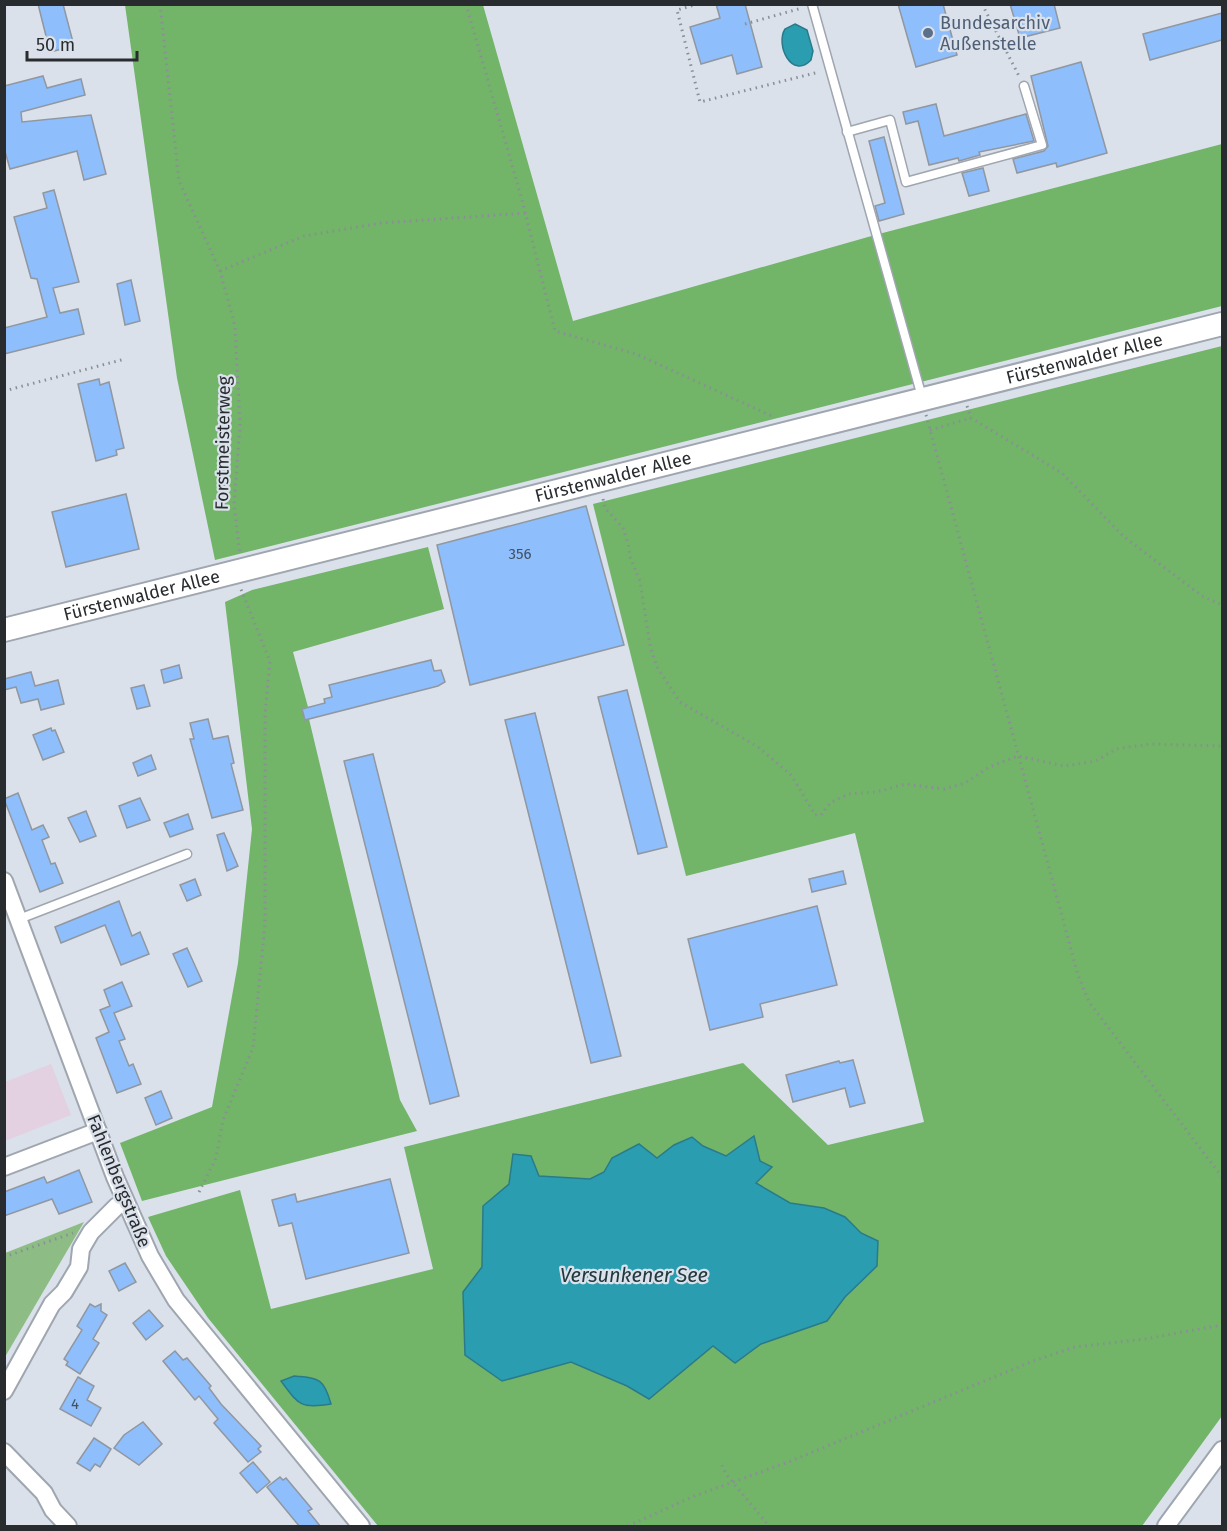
<svg xmlns="http://www.w3.org/2000/svg" width="1227" height="1531" font-family="'Fira Sans',sans-serif">
	<style>
		.industrial { fill: #e3d0e0 }
		.green { fill: #8dbd85 }
		.forest { fill: #72b468 }
		.water { fill: #2b9db1; stroke: #2a7b8a; stroke-width: 1.5 }
		.building { fill: #8ebefb; stroke: #9097a0; stroke-width: 1.5 }
		.lines { fill: none; stroke-linecap: round; stroke-linejoin: round }
		.lane-casing { stroke: #9fa6af; stroke-width: 11 }
		.street-casing { stroke: #9fa6af; stroke-width: 20 }
		.secondary-casing { stroke: #9fa6af; stroke-width: 26 }
		.path { stroke: #8a8f96; stroke-width: 3; stroke-dasharray: 1.5 4.5; stroke-linecap: butt }
		.lane { stroke: #fff; stroke-width: 8 }
		.street { stroke: #fff; stroke-width: 16 }
		.secondary { stroke: #fff; stroke-width: 22 }
		.service-dot { fill: #5c6f8a; stroke: #dae1eb; stroke-width: 2 }
		.labels { text-anchor: middle; stroke-width: 4.5; stroke-linejoin: round; paint-order: stroke }
		.number-label { font-size: 15px; fill: #425062 }
		.service-label { font-size: 18px; fill: #4e5e75; stroke: #dae1eb; text-anchor: start }
		.street-label { font-size: 18px; fill: #292c2f; stroke: #dae1eb }
		.water-label { font-size: 20px; font-style: italic; fill: #21393e; stroke: #dae1eb }
	</style>
	<rect width="100%" height="100%" fill="#dae1eb"/>
	<polygon class="industrial" points="51,1064 71,1115 5,1141 5,1082"/>
	<polygon class="green" points="84,1222 5,1357 5,1253"/>
	<g class="forest">
		<polygon points="125,5 483,5 573,321 875,235 1222,144 1222,306 215,560 177,378"/>
		<polygon points="1222,346 1222,1416 1142,1526 378,1526 208,1318 166,1256 148,1217 240,1190 271,1309 433,1269 404,1147 743,1063 828,1145 924,1122 855,833 686,876 593,504"/>
		<polygon points="428,547 444,609 293,652 308,707 302,709 305,720 309,719 400,1100 417,1131 142,1201 120,1143 212,1107 238,963 252,829 225,602 252,590"/>
	</g>
	<g class="water">
		<path d="M 795,24 L 807,30 L 813,51 L 811,60 C 792,80 775,45 785,29 Z"/>
		<polygon points="754,1136 760,1161 772,1167 756,1183 790,1203 824,1208 845,1217 861,1233 878,1241 877,1266 845,1297 827,1321 761,1344 735,1363 713,1346 649,1399 627,1386 571,1362 502,1381 465,1355 463,1292 482,1267 483,1206 509,1184 513,1154 531,1156 539,1176 590,1179 604,1172 612,1158 639,1144 657,1158 674,1145 692,1137 703,1146 726,1156"/>
		<path d="M 294,1376 C 320,1378 324,1379 331,1404 C 300,1409 299,1405 281,1381 Z"/>
	</g>
	<g class="building">
		<polygon points="38,4 63,4 74,46 50,52"/>
		<polygon points="716,4 745,4 762,67 737,74 732,55 701,64 690,27 720,18"/>
		<polygon points="898,4 943,4 957,55 916,67"/>
		<polygon points="1010,4 1054,4 1060,28 1020,38"/>
		<polygon points="1222,13 1222,40 1150,60 1143,34"/>
		<polygon points="1081,62 1107,153 1057,167 1056,163 1017,173 1013,159 1044,151 1048,146 1031,76"/>
		<polygon points="43,76 47,88 81,79 85,95 21,112 22,122 91,115 106,174 84,180 77,151 10,169 4,148 4,86"/>
		<polygon points="936,104 944,136 1026,114 1034,141 979,152 980,155 959,161 958,158 929,165 918,121 906,124 903,112"/>
		<polygon points="884,137 904,214 879,221 875,206 885,203 869,141"/>
		<polygon points="983,168 989,191 969,196 962,173"/>
		<polygon points="54,190 79,282 53,288 60,313 78,309 84,334 4,354 4,328 47,317 37,279 31,278 14,217 47,208 43,193"/>
		<polygon points="131,280 140,321 125,325 117,284"/>
		<polygon points="99,379 100,385 109,382 124,448 116,450 117,455 96,461 78,384"/>
		<polygon points="126,494 139,549 66,567 52,512"/>
		<polygon points="586,506 624,645 470,685 437,545"/>
		<polygon points="431,660 434,671 441,670 445,682 438,686 305,720 302,709 325,703 324,699 332,697 329,685"/>
		<polygon points="179,665 182,678 164,683 161,670"/>
		<polygon points="31,672 35,686 58,680 64,704 41,710 38,699 21,703 16,687 4,690 4,679"/>
		<polygon points="144,685 150,706 137,709 131,688"/>
		<polygon points="627,690 667,847 638,854 598,697"/>
		<polygon points="535,713 621,1056 591,1063 505,720"/>
		<polygon points="208,719 213,739 228,736 234,763 231,764 243,810 212,818 190,739 194,739 190,723"/>
		<polygon points="51,728 52,731 55,730 64,752 43,760 33,735"/>
		<polygon points="373,754 459,1096 430,1104 344,761"/>
		<polygon points="151,755 156,769 138,776 133,763"/>
		<polygon points="18,793 32,830 43,825 49,837 42,840 51,864 55,863 63,883 40,892 4,799"/>
		<polygon points="140,798 150,820 127,828 119,806"/>
		<polygon points="86,811 96,836 80,842 68,818"/>
		<polygon points="188,814 193,829 170,837 164,823"/>
		<polygon points="224,833 238,866 227,871 217,835"/>
		<polygon points="843,871 846,884 812,892 809,879"/>
		<polygon points="195,879 201,895 187,901 180,885"/>
		<polygon points="119,901 132,936 140,932 149,954 121,965 105,925 61,943 55,927"/>
		<polygon points="817,906 837,985 760,1004 763,1017 710,1030 688,939"/>
		<polygon points="187,948 202,981 188,987 173,954"/>
		<polygon points="122,982 132,1006 114,1013 125,1039 119,1041 129,1066 133,1064 141,1084 117,1093 96,1038 109,1032 100,1010 110,1006 104,990"/>
		<polygon points="853,1060 865,1103 850,1107 845,1088 793,1102 786,1075 839,1061 840,1063"/>
		<polygon points="161,1091 172,1118 156,1125 145,1098"/>
		<polygon points="79,1170 92,1202 59,1214 52,1199 4,1216 4,1192 44,1177 47,1183"/>
		<polygon points="390,1179 409,1253 306,1279 292,1223 279,1226 272,1200 295,1194 297,1202"/>
		<polygon points="125,1263 136,1282 119,1291 109,1271"/>
		<polygon points="90,1304 95,1307 101,1304 101,1311 107,1315 93,1339 99,1343 80,1374 66,1365 68,1362 64,1359 82,1330 77,1326"/>
		<polygon points="149,1310 163,1326 146,1340 133,1323"/>
		<polygon points="175,1351 183,1360 187,1358 211,1386 209,1388 221,1404 261,1446 258,1449 261,1452 248,1462 214,1423 218,1419 199,1396 195,1400 163,1361"/>
		<polygon points="78,1377 94,1386 87,1400 101,1408 91,1426 60,1409"/>
		<polygon points="143,1422 162,1444 139,1465 114,1448 124,1435"/>
		<polygon points="94,1438 111,1449 100,1467 95,1464 90,1471 77,1463"/>
		<polygon points="253,1462 270,1482 257,1493 240,1473"/>
		<polygon points="280,1477 283,1480 286,1478 312,1509 308,1511 321,1527 300,1527 267,1487"/>
	</g>
	<g class="lines">
		<defs>
			<g id="lane">
				<polyline points="812,4 922,397"/>
				<polyline points="847,132 890,120 906,182 1042,145 1024,86"/>
				<polyline points="19,919 187,854"/>
			</g>
			<g id="street">
				<polyline points="4,881 115,1177 150,1256 176,1300 361,1526"/>
				<polyline points="4,1167 98,1131"/>
				<polyline points="4,1391 52,1304 64,1292 79,1267 81,1249 91,1232 117,1206 125,1203"/>
				<polyline points="4,1452 44,1493 53,1510 68,1526"/>
				<polyline points="1166,1526 1222,1450"/>
			</g>
			<g id="secondary">
				<path id="s1" d="M 4,630 L 1222,324"/>
			</g>
		</defs>
		<use href="#lane" class="lane-casing"/>
		<use href="#street" class="street-casing"/>
		<use href="#secondary" class="secondary-casing"/>
		<g class="path">
			<polyline points="160,4 179,181 220,271 235,326 240,427 234,505 240,554"/>
			<polyline points="466,4 522,200 555,331 636,354 774,417"/>
			<polyline points="698,4 677,10 700,102 819,72"/>
			<polyline points="982,4 1019,76"/>
			<polyline points="1196,4 1198,9"/>
			<polyline points="745,24 802,8"/>
			<polyline points="220,271 304,236 382,223 526,213"/>
			<polyline points="4,391 125,359"/>
			<polyline points="967,406 971,418 1062,473 1123,536 1202,596 1222,605"/>
			<polyline points="926,415 1078,975 1089,1002 1222,1177"/>
			<polyline points="930,430 971,418"/>
			<polyline points="603,499 605,508 623,528 628,543 630,557 640,581 650,645 657,667 680,702 758,747 792,776 815,815 821,815 830,803 848,794 877,792 905,784 944,789 965,783 989,767 1018,756 1064,766 1096,761 1116,749 1150,744 1222,746"/>
			<polyline points="199,1192 216,1158 223,1120 253,1048 265,923 265,713 270,661 240,587"/>
			<polyline points="4,1257 73,1233"/>
			<polyline points="722,1465 726,1474 769,1526"/>
			<polyline points="628,1526 692,1497 791,1461 1033,1361 1075,1347 1145,1339 1222,1325"/>
		</g>
		<use href="#lane" class="lane"/>
		<use href="#street" class="street"/>
		<use href="#secondary" class="secondary"/>
	</g>
	<circle class="service-dot" cx="928" cy="33" r="6"/>
	<g class="labels">
		<g class="number-label">
			<text x="520" y="559">356</text>
			<text x="75" y="1409">4</text>
		</g>
		<g class="service-label">
			<text x="940" y="29">Bundesarchiv<tspan x="940" dy="21">Außenstelle</tspan></text>
		</g>
		<g class="street-label">
			<text dy="6" stroke="none"><textPath href="#s1" startOffset="1114">Fürstenwalder Allee</textPath></text>
			<text transform="translate(223 443) rotate(-89)" y="6">Forstmeisterweg</text>
			<text dy="6" stroke="none"><textPath href="#s1" startOffset="628">Fürstenwalder Allee</textPath></text>
			<text dy="6" stroke="none"><textPath href="#s1" startOffset="142">Fürstenwalder Allee</textPath></text>
			<text transform="translate(119 1181) rotate(68)" y="6">Fahlenbergstraße</text>
		</g>
		<g class="water-label">
			<text x="634" y="1282">Versunkener See</text>
		</g>
	</g>
	<rect width="1227" height="1531" fill="none" stroke="#292c2f" stroke-width="12"/>
	<path d="M27 51v9h110v-9" fill="none" stroke="#292c2f" stroke-width="3"/>
	<text x="36" y="51" font-size="18" fill="#292c2f" stroke="#dae1eb" stroke-width="4.5" paint-order="stroke">50 m</text>
</svg>
